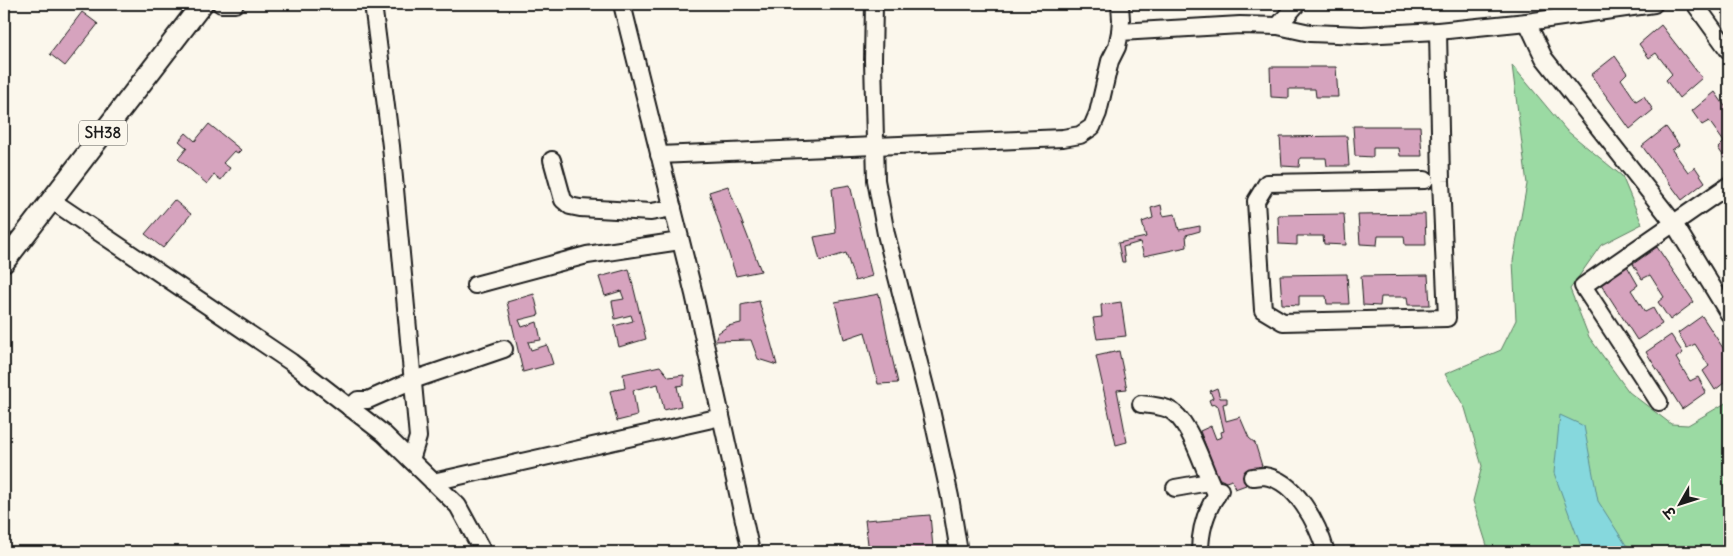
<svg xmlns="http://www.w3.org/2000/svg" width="1733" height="556" font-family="Delius,'Playpen Sans Deva',sans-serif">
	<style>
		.green { fill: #9bdaa3; stroke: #5c7b60 }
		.water { fill: #86d8dd; stroke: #5c8d90 }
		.building { fill: #d6a3be; stroke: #1c1c1c }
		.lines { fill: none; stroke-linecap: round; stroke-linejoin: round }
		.minor-casing { stroke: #1c1c1c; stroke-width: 20 }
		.major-casing { stroke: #1c1c1c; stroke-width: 24 }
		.minor { stroke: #fbf7ec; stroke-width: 16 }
		.major { stroke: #fbf7ec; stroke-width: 20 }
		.labels { text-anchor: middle; stroke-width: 4; stroke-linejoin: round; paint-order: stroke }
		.shield { fill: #fbf7ec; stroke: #5f5e5a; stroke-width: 1 }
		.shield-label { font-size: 15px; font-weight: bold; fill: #1c1c1c }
	</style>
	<rect width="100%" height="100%" fill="#fbf7ec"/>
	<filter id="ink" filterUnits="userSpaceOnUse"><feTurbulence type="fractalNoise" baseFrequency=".02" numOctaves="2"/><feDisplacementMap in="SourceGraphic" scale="10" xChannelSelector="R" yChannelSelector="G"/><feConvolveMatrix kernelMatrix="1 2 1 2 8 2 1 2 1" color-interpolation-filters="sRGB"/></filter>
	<g filter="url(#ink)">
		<polygon class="green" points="1512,65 1566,130 1622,176 1642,224 1601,245 1570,289 1589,337 1629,392 1671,424 1688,425 1729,401 1729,552 1489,552 1473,501 1482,466 1465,408 1445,374 1501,350 1516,320 1513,261 1527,184"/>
		<polygon class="water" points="1560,415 1584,426 1598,501 1626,545 1638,552 1583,552 1554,473"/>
		<g class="building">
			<polygon points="82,12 98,24 65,66 50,54"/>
			<polygon points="1661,25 1702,78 1679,98 1666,80 1672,74 1656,53 1649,58 1639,44"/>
			<polygon points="1615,56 1627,73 1621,79 1636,101 1644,96 1653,110 1630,129 1591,75"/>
			<polygon points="1270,67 1336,67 1338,97 1316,97 1315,89 1289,89 1289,98 1271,97"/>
			<polygon points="1715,92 1729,112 1729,164 1718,148 1724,142 1709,121 1702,125 1692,111"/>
			<polygon points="209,124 241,150 238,153 234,151 223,163 230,168 221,180 214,175 207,184 178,159 187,148 179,141 186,133 195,141"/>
			<polygon points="1353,126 1420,126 1422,156 1400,156 1399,148 1373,148 1373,157 1355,156"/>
			<polygon points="1666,127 1679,145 1672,150 1688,172 1695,167 1705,182 1682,200 1642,146"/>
			<polygon points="1347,136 1349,166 1327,166 1326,158 1300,158 1299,167 1282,166 1280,137"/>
			<polygon points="850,185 872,276 855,281 846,253 820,261 814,237 836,233 832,188"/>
			<polygon points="728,186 761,271 736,276 709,192"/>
			<polygon points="174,200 191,214 163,248 145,234"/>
			<polygon points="1161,205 1163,216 1175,214 1179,230 1200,226 1200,231 1186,235 1187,247 1144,256 1140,242 1123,247 1125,262 1122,262 1118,243 1146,237 1142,222 1153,218 1151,208"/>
			<polygon points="1344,214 1346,245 1324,244 1323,236 1297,236 1297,245 1279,244 1278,215"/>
			<polygon points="1425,214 1426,245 1405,245 1404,236 1378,236 1377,245 1360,244 1358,215"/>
			<polygon points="1657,247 1694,302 1670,320 1658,302 1664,297 1650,275 1642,279 1633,264"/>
			<polygon points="1627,266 1638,285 1631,290 1645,312 1653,308 1662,324 1637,340 1601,284"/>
			<polygon points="629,269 646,339 619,347 614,326 633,321 631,315 615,319 612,301 624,299 621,291 605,296 599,277"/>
			<polygon points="1347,274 1349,304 1327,304 1326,296 1299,296 1299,305 1282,304 1280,275"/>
			<polygon points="1428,275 1430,305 1408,305 1407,297 1381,297 1380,306 1363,305 1361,276"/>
			<polygon points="534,294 539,315 519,320 522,327 537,322 541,340 528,342 531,350 547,345 553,364 523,372 507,302"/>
			<polygon points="879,294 891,353 898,383 878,384 865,332 844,339 835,302"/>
			<polygon points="759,301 773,350 777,365 758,359 751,340 715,341 718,333 728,326 741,323 741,305"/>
			<polygon points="1121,302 1126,336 1097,339 1093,318 1102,317 1101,305"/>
			<polygon points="1702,316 1729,357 1729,379 1715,390 1703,371 1709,366 1695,344 1687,348 1678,333"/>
			<polygon points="1671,335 1683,353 1676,358 1690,381 1698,377 1706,392 1682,409 1646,352"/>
			<polygon points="1119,351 1127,389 1117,390 1127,442 1116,445 1096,356"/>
			<polygon points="660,366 669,377 684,375 684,385 677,386 681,406 664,410 658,384 633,390 637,416 617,421 610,391 625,388 623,374"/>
			<polygon points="1217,388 1220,398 1227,398 1227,403 1223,404 1226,421 1240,417 1249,438 1255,443 1262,466 1258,467 1258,471 1243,476 1246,485 1235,489 1232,480 1226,482 1218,478 1200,431 1211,426 1216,439 1222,437 1221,432 1224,431 1218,406 1215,404 1211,405 1209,400 1213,398 1210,391"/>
			<polygon points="930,515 933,548 930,552 869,552 865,520"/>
		</g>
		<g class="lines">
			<defs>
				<g id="minor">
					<polyline points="221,4 235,4"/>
					<polyline points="373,4 391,146 418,437 411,460"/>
					<polyline points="622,4 694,294 751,552"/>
					<polyline points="874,4 873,60 876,180 886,234 931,410 950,497 959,552"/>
					<polyline points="1695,4 1729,51"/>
					<polyline points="1527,22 1544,58 1673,222 1729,314"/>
					<polyline points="1278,26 1297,4"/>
					<polyline points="1120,32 1121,20 1120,4"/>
					<polyline points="659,155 1063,138 1080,135 1092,127 1098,113 1110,61 1117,47 1120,32 1240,25 1278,26 1310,33 1362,35 1438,31 1527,22 1654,4"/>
					<polyline points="552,160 563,200 570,206 580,208 651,212 673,208"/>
					<polyline points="1425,180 1267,183 1256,201 1263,310 1283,322 1447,318 1441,181 1438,31"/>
					<polyline points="51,200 291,362 384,434 458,506 483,552"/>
					<polyline points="475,285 587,255 680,241"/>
					<polyline points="1659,402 1583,286 1729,185"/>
					<path d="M 1141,404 C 1150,405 1160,406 1168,409 C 1192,420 1203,472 1217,495"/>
					<polyline points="350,408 358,400 368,400 413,380 504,349"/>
					<path d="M 1252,477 C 1256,477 1260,476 1264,476 C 1296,480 1318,525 1326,552"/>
					<polyline points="433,482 721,417"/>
					<polyline points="1175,488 1209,482"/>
					<path d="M 1200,552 C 1200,529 1206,509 1220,490"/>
				</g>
				<polyline id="major" points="4,262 202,4"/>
			</defs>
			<use href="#minor" class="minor-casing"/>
			<use href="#major" class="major-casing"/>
			<use href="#minor" class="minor"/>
			<use href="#major" class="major"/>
		</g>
	</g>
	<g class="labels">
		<rect class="shield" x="79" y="120.5" width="48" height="25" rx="4"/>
		<g class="shield-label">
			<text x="103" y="138">SH38</text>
		</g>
	</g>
	<rect width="1733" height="556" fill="none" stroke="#fbf7ec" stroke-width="20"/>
	<rect x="10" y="10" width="1713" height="536" fill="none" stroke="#1c1c1c" stroke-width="2" filter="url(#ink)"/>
	<g transform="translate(1680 504) rotate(231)" stroke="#fbf7ec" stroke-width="4" paint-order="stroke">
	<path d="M0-4L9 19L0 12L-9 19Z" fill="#1c1c1c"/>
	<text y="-8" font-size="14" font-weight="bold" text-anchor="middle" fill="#1c1c1c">उ</text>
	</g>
</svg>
